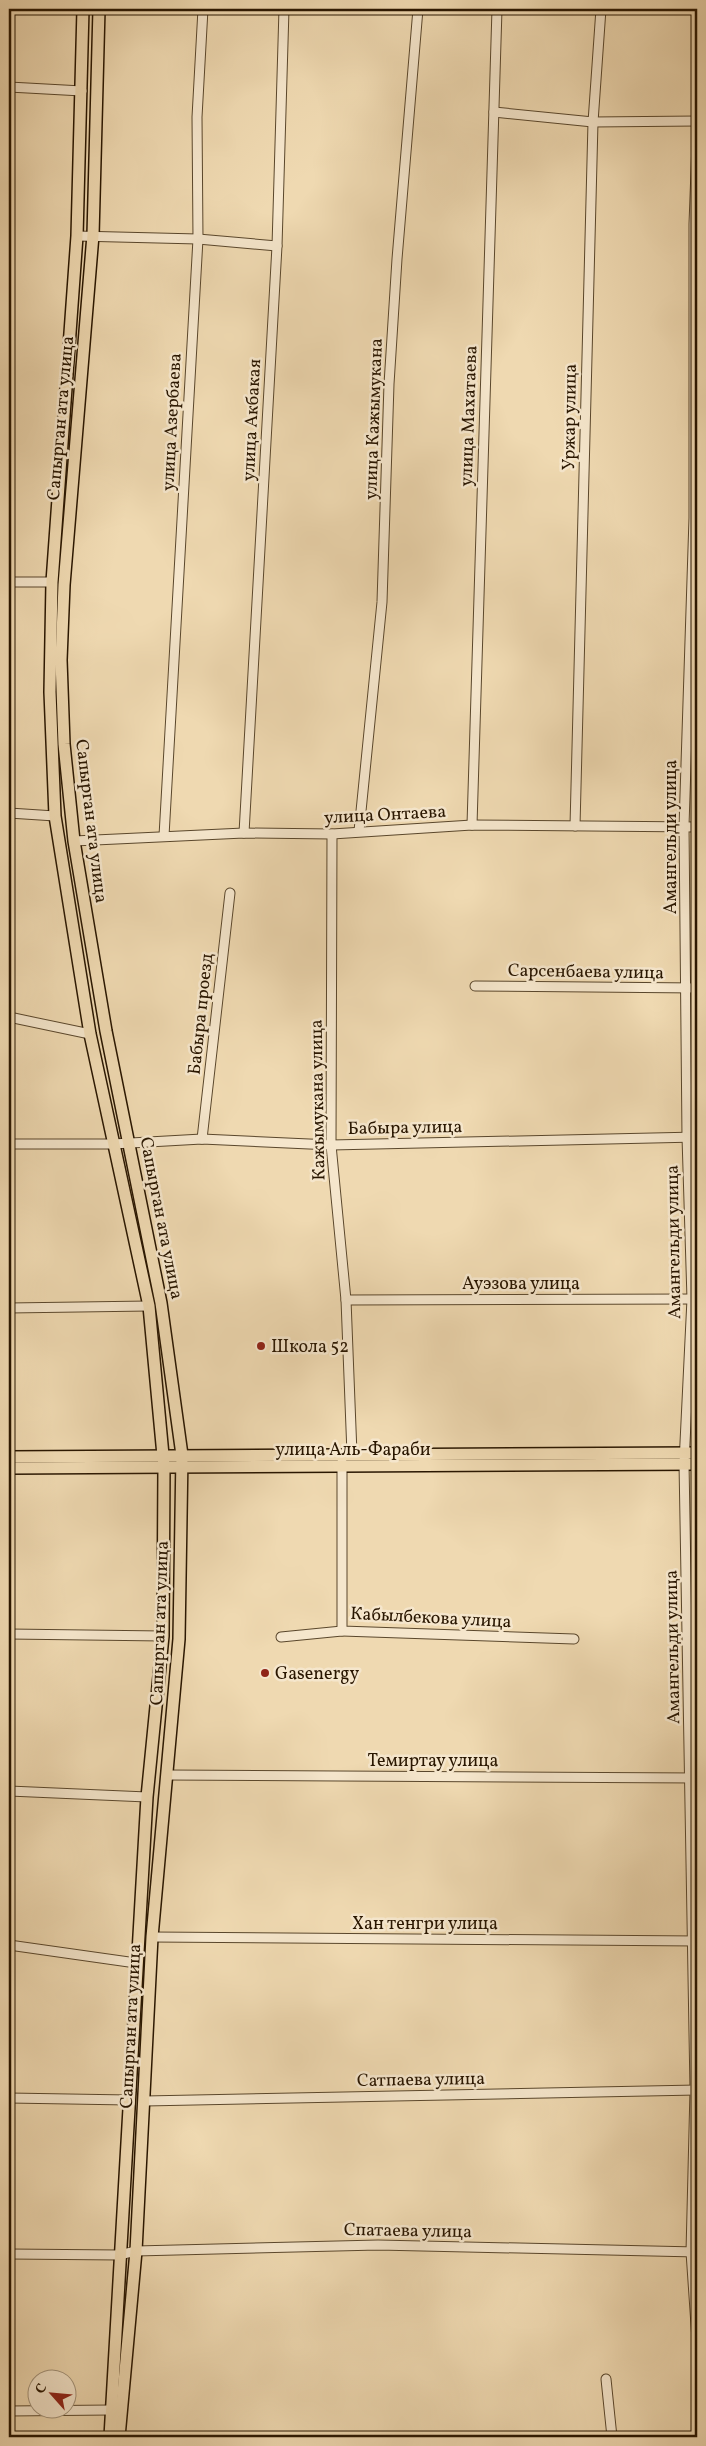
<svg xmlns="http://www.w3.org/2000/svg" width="706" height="2446" font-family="Vollkorn,serif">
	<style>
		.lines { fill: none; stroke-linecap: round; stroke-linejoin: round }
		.minor-casing { stroke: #5a472c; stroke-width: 11 }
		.major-casing { stroke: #291600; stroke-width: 14 }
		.minor { stroke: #f5e6cc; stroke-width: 9 }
		.major { stroke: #efd9b1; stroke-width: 11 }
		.poi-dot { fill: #8f2418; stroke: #f5e6cc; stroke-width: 2 }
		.labels { text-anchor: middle; stroke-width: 5; stroke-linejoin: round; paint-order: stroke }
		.street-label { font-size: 18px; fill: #291600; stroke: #f5e6cc }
		.poi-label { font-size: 18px; fill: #291600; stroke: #f5e6cc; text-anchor: start }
	</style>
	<rect width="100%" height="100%" fill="#efd9b1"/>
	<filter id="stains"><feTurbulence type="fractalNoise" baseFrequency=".004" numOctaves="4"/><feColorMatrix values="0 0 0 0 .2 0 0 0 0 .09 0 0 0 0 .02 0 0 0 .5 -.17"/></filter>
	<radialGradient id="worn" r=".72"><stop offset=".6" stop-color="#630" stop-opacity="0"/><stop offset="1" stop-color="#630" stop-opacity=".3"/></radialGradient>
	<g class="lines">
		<defs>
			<g id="minor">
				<polyline points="9,87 82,91"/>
				<polyline points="494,112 593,122 697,121"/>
				<polyline points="697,143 694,224 694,518 684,826 687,1137 692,1299 684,1463 695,2090 691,2252 697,2340"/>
				<polyline points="77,236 198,239 277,246"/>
				<polyline points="9,582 52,582"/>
				<polyline points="9,813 55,816"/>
				<polyline points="472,825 497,9"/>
				<polyline points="575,826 593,122 601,9"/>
				<polyline points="359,831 382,602 389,384 397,259 418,9"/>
				<polyline points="244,833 277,246 284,9"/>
				<polyline points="332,834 331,1145 346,1300 352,1454"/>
				<polyline points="164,836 198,239 197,117 203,9"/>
				<polyline points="74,841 244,833 332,834 472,825 697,827"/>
				<polyline points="475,986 697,988"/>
				<polyline points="9,1017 90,1034"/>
				<polyline points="202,1139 230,893"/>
				<polyline points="9,1144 113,1144 202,1139 331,1145 697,1137"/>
				<polyline points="346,1300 697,1299"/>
				<polyline points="9,1308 149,1306"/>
				<polyline points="342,1462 342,1631 574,1639"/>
				<polyline points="9,1634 163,1636"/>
				<polyline points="281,1637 342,1631"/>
				<polyline points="168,1775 697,1778"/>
				<polyline points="9,1791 147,1797"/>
				<polyline points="152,1937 697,1941"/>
				<polyline points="9,1945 136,1963"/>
				<polyline points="9,2098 129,2100"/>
				<polyline points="145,2101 697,2090"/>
				<polyline points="9,2254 119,2255 136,2251 378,2245 697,2252"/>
				<polyline points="606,2379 612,2437"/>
				<polyline points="9,2411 111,2410"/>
			</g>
			<g id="major">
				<polyline points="83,9 77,236 52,582 50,692 55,816 90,1034 149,1306 164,1466 163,1636 147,1797 110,2437"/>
				<polyline points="99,9 93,235 64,585 61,660 64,744 74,841 106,1031 161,1303 182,1455 179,1639 152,1937 136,2251 119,2437"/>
				<polyline points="9,1457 697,1453"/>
				<polyline points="9,1468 697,1464"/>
			</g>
		</defs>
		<use href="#minor" class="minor-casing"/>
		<use href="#major" class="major-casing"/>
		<use href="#minor" class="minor"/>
		<use href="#major" class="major"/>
	</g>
	<g class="poi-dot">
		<circle cx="261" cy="1346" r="5"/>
		<circle cx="265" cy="1673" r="5"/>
	</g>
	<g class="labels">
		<g class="street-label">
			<text transform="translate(468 416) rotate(-88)" y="6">улица Махатаева</text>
			<text transform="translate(569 417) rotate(-89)" y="6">Уржар улица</text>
			<text transform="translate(60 418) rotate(-85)" y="6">Сапырган ата улица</text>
			<text transform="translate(373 419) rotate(-88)" y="6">улица Кажымукана</text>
			<text transform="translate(251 420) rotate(-87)" y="6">улица Акбакая</text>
			<text transform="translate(171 422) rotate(-87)" y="6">улица Азербаева</text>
			<text transform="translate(385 814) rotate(-3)" y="6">улица Онтаева</text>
			<text transform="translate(92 821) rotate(83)" y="6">Сапырган ата улица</text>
			<text transform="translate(670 837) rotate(-90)" y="6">Амангельди улица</text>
			<text transform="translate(586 971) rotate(1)" y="6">Сарсенбаева улица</text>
			<text transform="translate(200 1014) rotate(-84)" y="6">Бабыра проезд</text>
			<text transform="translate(317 1100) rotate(-91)" y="6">Кажымукана улица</text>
			<text transform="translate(405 1127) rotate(-1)" y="6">Бабыра улица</text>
			<text transform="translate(162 1218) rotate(79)" y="6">Сапырган ата улица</text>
			<text transform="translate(673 1242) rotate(-91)" y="6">Амангельди улица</text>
			<text x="521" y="1289">Ауэзова улица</text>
			<text x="353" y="1455">улица Аль-Фараби</text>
			<text transform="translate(431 1617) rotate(3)" y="6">Кабылбекова улица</text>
			<text transform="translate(159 1623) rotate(-88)" y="6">Сапырган ата улица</text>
			<text transform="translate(672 1647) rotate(-91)" y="6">Амангельди улица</text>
			<text x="433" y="1766">Темиртау улица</text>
			<text x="425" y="1929">Хан тенгри улица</text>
			<text transform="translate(130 2026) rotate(-87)" y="6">Сапырган ата улица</text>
			<text transform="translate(421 2079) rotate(-1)" y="6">Сатпаева улица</text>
			<text transform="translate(408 2230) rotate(1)" y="6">Спатаева улица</text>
		</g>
		<g class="poi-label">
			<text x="271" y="1352">Школа 52</text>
			<text x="275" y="1679">Gasenergy</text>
		</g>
	</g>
	<rect width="706" height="2446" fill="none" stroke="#efd9b1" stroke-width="30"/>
	<rect x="10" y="10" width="686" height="2426" fill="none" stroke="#291600" stroke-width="2.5"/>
	<rect x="15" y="15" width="676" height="2416" fill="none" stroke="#291600"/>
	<g transform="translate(52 2394) rotate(297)"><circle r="24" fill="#f5e6cc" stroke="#a3937a"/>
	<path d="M0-4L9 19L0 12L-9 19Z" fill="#8f2418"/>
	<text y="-8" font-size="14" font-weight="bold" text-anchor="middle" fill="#291600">С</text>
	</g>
	<rect width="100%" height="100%" filter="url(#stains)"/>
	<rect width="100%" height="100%" fill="url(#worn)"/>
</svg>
